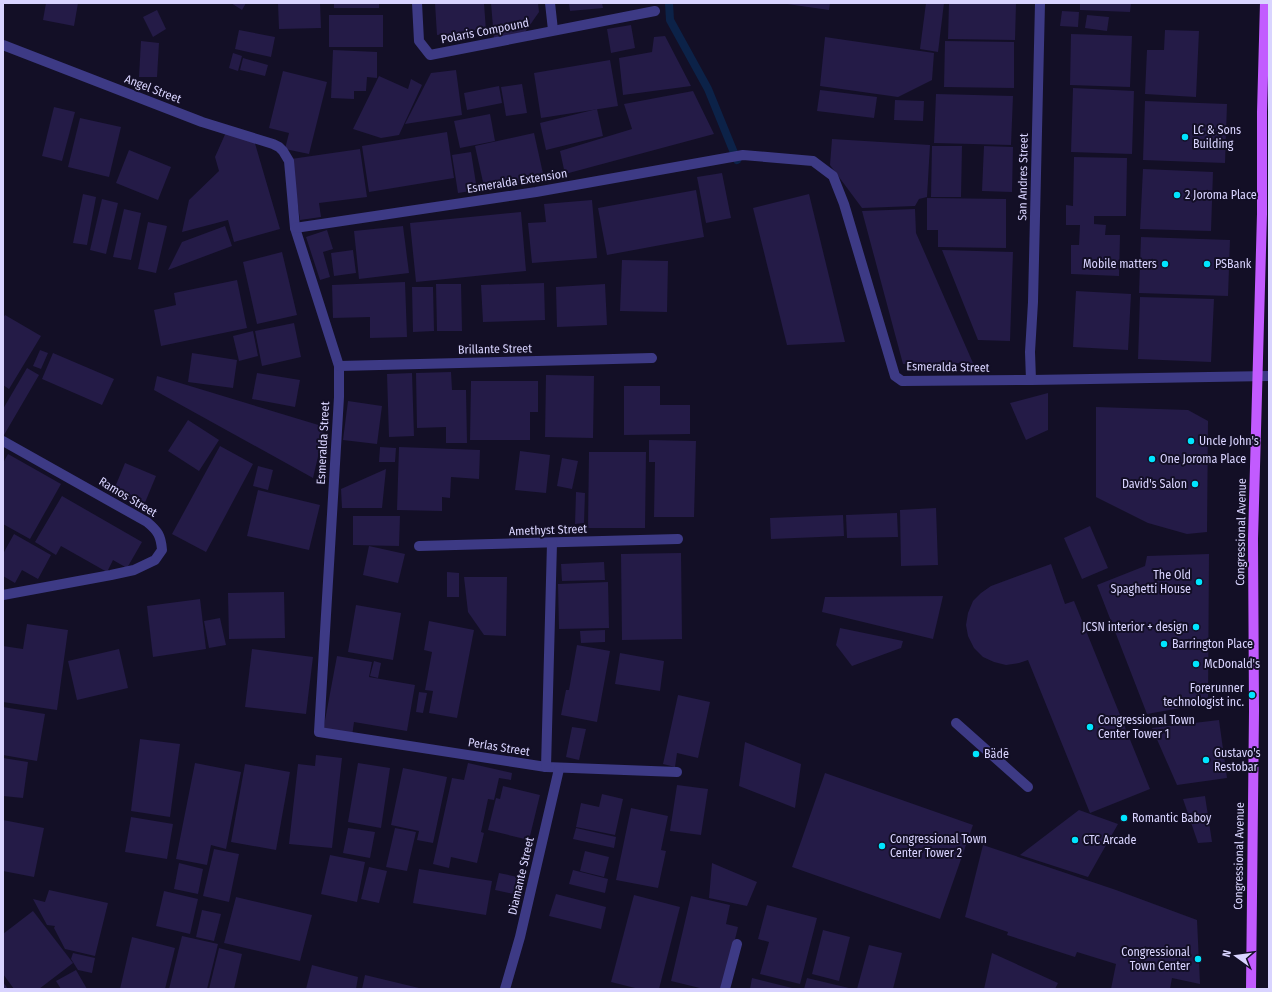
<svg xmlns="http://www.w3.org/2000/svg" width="1272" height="992" font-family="'Fira Sans Condensed',sans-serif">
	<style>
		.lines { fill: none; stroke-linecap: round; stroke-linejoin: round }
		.stream { stroke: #0c2248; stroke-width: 8 }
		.building { fill: #241b47 }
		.minor { stroke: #3d3a85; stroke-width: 10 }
		.primary { stroke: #c25bff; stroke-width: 10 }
		.poi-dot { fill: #00e5ff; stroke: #130f26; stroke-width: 1.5 }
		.labels { text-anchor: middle; stroke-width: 4; stroke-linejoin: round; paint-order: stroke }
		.street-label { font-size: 12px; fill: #d9d4ff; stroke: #130f26 }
		.poi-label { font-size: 12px; fill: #d9d4ff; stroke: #130f26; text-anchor: start }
	</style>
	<rect width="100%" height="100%" fill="#130f26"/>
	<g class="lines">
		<polyline class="stream" points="669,3 670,20 708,89 737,160"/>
	</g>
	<g class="building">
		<polygon points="46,3 78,3 74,26 43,20"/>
		<polygon points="231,3 246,3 242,10"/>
		<polygon points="278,3 320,3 321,28 279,29"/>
		<rect x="334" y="3" width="45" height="5"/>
		<polygon points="435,3 484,3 486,31 437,35"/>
		<polygon points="491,3 538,3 539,12 523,35 494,39"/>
		<polygon points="569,3 602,3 603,8 570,11"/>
		<polygon points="780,3 830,3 829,10"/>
		<polygon points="926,3 944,3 938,52 920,49"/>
		<polygon points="949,3 1016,3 1015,40 948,39"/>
		<polygon points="1080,3 1131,3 1130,12 1080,10"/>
		<polygon points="157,10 166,29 153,37 143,17"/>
		<polygon points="1062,11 1079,12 1078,27 1060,26"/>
		<rect x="329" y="15" width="54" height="32"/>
		<polygon points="1087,15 1109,17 1107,31 1085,28"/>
		<polygon points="631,25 635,48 611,53 607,29"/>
		<polygon points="239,30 275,37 271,57 235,49"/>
		<polygon points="1165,30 1199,31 1196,97 1145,94 1147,50 1164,50"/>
		<polygon points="1071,34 1132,36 1130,87 1070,85"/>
		<polygon points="665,36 691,86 623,95 619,58 652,52 654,37"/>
		<polygon points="825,37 934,53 932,80 898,97 820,86"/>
		<polygon points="141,41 159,43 157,77 139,77"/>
		<polygon points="945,41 1014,42 1014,88 944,87"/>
		<polygon points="333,50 377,52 377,78 367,77 366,91 354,91 354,99 331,98"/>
		<polygon points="233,53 242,56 238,71 229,68"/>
		<polygon points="243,58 268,65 265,76 240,70"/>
		<polygon points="610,60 618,106 541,118 534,73"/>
		<polygon points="456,70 462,115 405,124 431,73"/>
		<polygon points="283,71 327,82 309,154 285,149 289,133 269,128"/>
		<polygon points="379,76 408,89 411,79 422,85 399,135 381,138 353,129"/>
		<polygon points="522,84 527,113 506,116 501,87"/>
		<polygon points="499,86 502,103 467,110 464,93"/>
		<polygon points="1073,88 1134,91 1132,154 1071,152"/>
		<polygon points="820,90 877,97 874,118 817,111"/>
		<polygon points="693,91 714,134 565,174 560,151 632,129 624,104"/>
		<polygon points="936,94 1013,96 1011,145 934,143"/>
		<polygon points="895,100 924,101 923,121 894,120"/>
		<polygon points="1145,101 1227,104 1225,163 1143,160"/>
		<polygon points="54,107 75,112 62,161 42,156"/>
		<polygon points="597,109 603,136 546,150 540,123"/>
		<polygon points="490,114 495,141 460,148 454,121"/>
		<polygon points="80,118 121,127 109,177 68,167"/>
		<polygon points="227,130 254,140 280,229 234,242 228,220 182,232 189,200 219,171 215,157"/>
		<polygon points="447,132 454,178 369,192 362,146"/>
		<polygon points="534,133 544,178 485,191 475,146"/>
		<polygon points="832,139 930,145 927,197 919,199 915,206 862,208 830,165"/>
		<polygon points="932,146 962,146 961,197 931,197"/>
		<polygon points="984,146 1013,147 1012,192 982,191"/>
		<polygon points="360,149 367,197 319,203 321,217 300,220 291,159"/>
		<polygon points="129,150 171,167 158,200 116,183"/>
		<polygon points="471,152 477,190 458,193 452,155"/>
		<polygon points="1074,157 1127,158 1126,216 1094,216 1094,224 1106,225 1105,235 1120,235 1119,276 1071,274 1071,245 1079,245 1080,225 1066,225 1066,205 1073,206"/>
		<polygon points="1143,169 1213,172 1211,231 1140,229"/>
		<polygon points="722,173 731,218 706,223 697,177"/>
		<polygon points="696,190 704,237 607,255 598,208"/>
		<polygon points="83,194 96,197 87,245 73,243"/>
		<polygon points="809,194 845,342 787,345 753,208"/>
		<polygon points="927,198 1006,199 1006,248 938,247 938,230 927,230"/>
		<polygon points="102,199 118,203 106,254 90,250"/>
		<polygon points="592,200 597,258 532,263 528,223 546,222 544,204"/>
		<polygon points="124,209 141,213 131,260 113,257"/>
		<polygon points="915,209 916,233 973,363 903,364 862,211"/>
		<polygon points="521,212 526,271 416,282 410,223"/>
		<polygon points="148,222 167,226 156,273 138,269"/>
		<polygon points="225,226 232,246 168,270 182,242"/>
		<polygon points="403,226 409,273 359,279 354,231"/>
		<polygon points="327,230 333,249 323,252 330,277 320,280 306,237"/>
		<polygon points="1141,237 1230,240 1228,296 1139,293"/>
		<polygon points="353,250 356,273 334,276 331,253"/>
		<polygon points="942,250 1013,252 1010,341 978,340"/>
		<polygon points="282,252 297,315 257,324 243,262"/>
		<polygon points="622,260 668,261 667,312 620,311"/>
		<polygon points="237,280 247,328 161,346 154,310 176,305 174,293"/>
		<polygon points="405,282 407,337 370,338 370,317 333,318 332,285"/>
		<polygon points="544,283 545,320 483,322 481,285"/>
		<polygon points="436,284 461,284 462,331 437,331"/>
		<polygon points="605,284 607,325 557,327 556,287"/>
		<polygon points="412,287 433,287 434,331 413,332"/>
		<polygon points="1076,291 1131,294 1128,350 1073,347"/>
		<polygon points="1140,297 1214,299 1211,362 1138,359"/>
		<polygon points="5,315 41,336 9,389 3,385 3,318"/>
		<polygon points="294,323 301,357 262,366 255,331"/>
		<polygon points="253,331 258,356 239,361 233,336"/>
		<polygon points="40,350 48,353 41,369 33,366"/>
		<polygon points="53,353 114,379 102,405 42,379"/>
		<polygon points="192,353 237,360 233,388 188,382"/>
		<polygon points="27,368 39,375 4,435 3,434 3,409"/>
		<polygon points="451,372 452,390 466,390 467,443 446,443 446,427 417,428 416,373"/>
		<polygon points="257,373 300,380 295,407 252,399"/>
		<polygon points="412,373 414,436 389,437 387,374"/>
		<polygon points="546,375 594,376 593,438 545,437"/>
		<polygon points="157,376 325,427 313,478 154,390"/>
		<polygon points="471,381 538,381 538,412 530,412 530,440 470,440"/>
		<polygon points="624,386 660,386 660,405 690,405 690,434 624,435"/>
		<polygon points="1048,393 1048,430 1026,440 1010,403"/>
		<polygon points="348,401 382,406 377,444 343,440"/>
		<polygon points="1096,407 1188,410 1208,421 1207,532 1187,534 1148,523 1096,497"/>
		<polygon points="188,420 219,440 199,471 168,451"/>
		<polygon points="649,440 696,441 694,517 654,517 655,462 649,462"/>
		<polygon points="220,446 253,464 206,552 172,534"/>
		<polygon points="380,447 396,448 395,462 379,462"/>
		<polygon points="399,447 480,450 479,479 451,477 450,498 442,497 442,511 397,510"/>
		<polygon points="520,451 550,455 546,493 515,490"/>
		<polygon points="589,452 646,452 645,528 588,528"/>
		<polygon points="8,454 61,484 30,539 3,524 3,463"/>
		<polygon points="562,458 578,461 572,489 557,486"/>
		<polygon points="125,463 156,476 144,505 113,492"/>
		<polygon points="258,466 273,470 268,490 253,486"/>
		<polygon points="386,469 382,508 342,508 341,489"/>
		<polygon points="258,490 320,505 309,550 247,536"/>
		<polygon points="576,492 585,493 584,523 575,524"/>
		<polygon points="62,496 142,542 127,568 113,560 107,572 61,546 56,555 35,542"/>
		<polygon points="936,508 938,565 901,566 900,510"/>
		<polygon points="897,513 898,537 847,538 846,515"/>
		<polygon points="843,515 844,536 771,539 770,518"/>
		<polygon points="353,516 400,516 399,546 353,545"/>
		<polygon points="1090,526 1108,568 1082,579 1064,538"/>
		<polygon points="14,534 51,555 38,579 22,570 15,583 3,576 3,554"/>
		<polygon points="369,546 405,554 398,583 363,575"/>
		<polygon points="681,553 682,639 622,640 621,554"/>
		<polygon points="1209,554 1208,703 1147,714 1097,585 1145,566 1147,556"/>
		<polygon points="604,562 605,580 562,581 561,564"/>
		<polygon points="1051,564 1065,604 1074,601 1150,789 1090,813 1028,660 1019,663 1006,665 994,662 983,657 974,648 968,636 966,625 968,613 973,601 981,593 991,586"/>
		<polygon points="447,572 459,573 459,597 447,597"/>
		<polygon points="464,577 507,577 506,636 484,635 468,612"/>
		<polygon points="608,582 609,628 559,629 558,584"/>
		<polygon points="284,592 285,638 229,639 228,593"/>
		<polygon points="943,596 933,639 822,612 825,597"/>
		<polygon points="200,599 206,649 153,657 147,606"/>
		<polygon points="356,605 401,613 393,660 348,652"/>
		<polygon points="220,618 226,645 209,648 204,621"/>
		<polygon points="429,621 474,630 457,718 429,713 433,691 425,690 432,652 424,650"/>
		<polygon points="27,624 68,630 57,710 3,702 3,646 23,649"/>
		<polygon points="840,628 903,641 901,648 852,666 836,645"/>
		<polygon points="605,630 605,642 581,643 580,631"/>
		<polygon points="577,645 610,651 597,722 561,715 566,690 569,690"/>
		<polygon points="119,649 128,688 77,700 68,661"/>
		<polygon points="252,649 313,657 306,714 245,707"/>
		<polygon points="620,653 664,661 660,691 615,684"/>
		<polygon points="337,656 372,662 369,677 415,685 407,731 354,722 352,736 323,731"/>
		<polygon points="374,661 381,663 378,678 370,676"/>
		<polygon points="419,692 427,693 423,713 416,712"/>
		<polygon points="678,695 710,702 698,758 677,753 675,767 663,764"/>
		<polygon points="3,707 45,714 37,761 3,755"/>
		<polygon points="1219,720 1227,778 1177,785 1152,728"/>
		<polygon points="572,727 586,729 579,760 566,757"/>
		<polygon points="140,739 180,744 170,817 131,811"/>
		<polygon points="745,742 801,764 795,808 739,786"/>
		<polygon points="316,755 342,758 332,848 289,844 298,764 315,766"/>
		<polygon points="3,758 28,762 23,798 3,796"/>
		<polygon points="195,763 241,772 226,849 211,845 207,865 176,859"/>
		<polygon points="358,763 390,768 381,828 348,822"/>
		<polygon points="468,763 512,773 511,780 499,778 494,800 488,799 481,832 484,833 477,863 451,857 449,868 433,864 452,778 464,780"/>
		<polygon points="245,764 290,772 276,850 231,842"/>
		<polygon points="403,768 447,777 433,843 417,840 419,831 391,825"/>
		<polygon points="825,773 973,825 940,919 792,867"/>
		<polygon points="677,785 708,789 701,835 670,831"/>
		<polygon points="503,786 540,795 529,840 488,830 496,798 500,799"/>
		<polygon points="602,794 623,799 615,835 576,827 581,803 599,807"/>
		<polygon points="1205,796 1212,842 1198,843 1183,799"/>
		<polygon points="631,808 668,816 661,850 666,851 658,888 616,880"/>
		<polygon points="1079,810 1118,824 1088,877 1020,855"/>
		<polygon points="131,817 173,824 167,859 125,852"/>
		<polygon points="3,820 44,828 34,877 3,871"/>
		<polygon points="348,828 375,832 370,858 343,853"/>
		<polygon points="395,828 416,832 407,871 386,867"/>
		<polygon points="576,828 616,837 614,848 573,839"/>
		<polygon points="983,845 1116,890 1197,920 1200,984 1172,978 1170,989 1111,989 1116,964 1077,952 1075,957 1007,935 1008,932 965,917"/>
		<polygon points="214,849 239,854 229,902 203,896"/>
		<polygon points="585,851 609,857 604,877 580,871"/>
		<polygon points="330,855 365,862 357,902 321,894"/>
		<polygon points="179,863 203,869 198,894 174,889"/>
		<polygon points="712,863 757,882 747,906 709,898"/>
		<polygon points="369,867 387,871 379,903 361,899"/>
		<polygon points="419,869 492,881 486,915 413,903"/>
		<polygon points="573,870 608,879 605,893 569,884"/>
		<polygon points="499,873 518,877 514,894 495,890"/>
		<polygon points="49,890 108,903 95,956 65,949 54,928 55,926 47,925 33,899 45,902"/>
		<polygon points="164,891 198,899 190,934 156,926"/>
		<polygon points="556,894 606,907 601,929 549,916"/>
		<polygon points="634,895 680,907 659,989 639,989 611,982"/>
		<polygon points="691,896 730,905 726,924 738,927 723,989 704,989 671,981"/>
		<polygon points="236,897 312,915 300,961 224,943"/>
		<polygon points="767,905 817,918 800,984 760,974 769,942 758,939"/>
		<polygon points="202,910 221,914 214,941 196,937"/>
		<polygon points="33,911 73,963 39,989 14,989 3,974 3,934"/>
		<polygon points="823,930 850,937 839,981 812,974"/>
		<polygon points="182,936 218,944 207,989 169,989"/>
		<polygon points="132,937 175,948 165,989 120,989"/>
		<polygon points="869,945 902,953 893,989 857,989"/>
		<polygon points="219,948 242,954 234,989 209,989"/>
		<polygon points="73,953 95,958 92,973 78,970 71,959"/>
		<polygon points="992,953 1058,983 1055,989 984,989"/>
		<polygon points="312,965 358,977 356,989 306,989"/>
		<polygon points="76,970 87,989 61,989 56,981"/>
		<polygon points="365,975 419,988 419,989 362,989"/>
		<polygon points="752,978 792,988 792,989 750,989"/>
		<polygon points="807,978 849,988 849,989 804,989"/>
		<polygon points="3,982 8,989 3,989"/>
	</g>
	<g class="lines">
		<g class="minor">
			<polyline points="417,3 419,41 430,55 655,11"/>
			<polyline points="550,3 553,30"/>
			<polyline points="3,45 202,122 273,144 279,147 283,151 289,161 295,228 339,366 339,397 319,732 546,767 677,772"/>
			<polyline points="295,228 536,192 743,155 813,161 833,176 844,204 895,376 902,381 1031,380 1269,376"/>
			<polyline points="339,366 652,358"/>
			<polyline points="1031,380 1030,352 1033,302 1040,3"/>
			<path d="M 3,441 L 147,522 C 158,531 161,536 162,550 L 155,560 L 134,570 L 111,575 L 3,595"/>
			<polyline points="419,546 678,539"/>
			<polyline points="956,723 1028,787"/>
			<polyline points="546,767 552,543"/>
			<polyline points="505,989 520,937 559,769"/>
			<polyline points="725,989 737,944"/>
		</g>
		<polyline class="primary" points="1251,989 1254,711 1253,539 1262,214 1262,112 1265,3"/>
	</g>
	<g class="poi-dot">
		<circle cx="1185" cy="137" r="4"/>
		<circle cx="1177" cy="195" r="4"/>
		<circle cx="1165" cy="264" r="4"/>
		<circle cx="1207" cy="264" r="4"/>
		<circle cx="1191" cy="441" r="4"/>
		<circle cx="1152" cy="459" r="4"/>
		<circle cx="1195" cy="484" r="4"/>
		<circle cx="1199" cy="582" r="4"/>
		<circle cx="1196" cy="627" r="4"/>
		<circle cx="1164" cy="644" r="4"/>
		<circle cx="1196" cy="664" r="4"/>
		<circle cx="1252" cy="695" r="4"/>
		<circle cx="1090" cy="727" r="4"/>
		<circle cx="976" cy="754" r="4"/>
		<circle cx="1206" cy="760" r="4"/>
		<circle cx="1124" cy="818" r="4"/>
		<circle cx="1075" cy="840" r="4"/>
		<circle cx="882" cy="846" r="4"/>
		<circle cx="1198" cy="959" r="4"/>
	</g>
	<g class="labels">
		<g class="street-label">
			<text transform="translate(485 31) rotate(-11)" y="4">Polaris Compound</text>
			<text transform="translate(153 89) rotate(21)" y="4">Angel Street</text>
			<text transform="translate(1023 177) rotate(-89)" y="4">San Andres Street</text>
			<text transform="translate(517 181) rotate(-9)" y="4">Esmeralda Extension</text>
			<text transform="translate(495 349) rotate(-1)" y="4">Brillante Street</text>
			<text transform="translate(948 367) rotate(1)" y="4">Esmeralda Street</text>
			<text transform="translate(323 443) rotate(-87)" y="4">Esmeralda Street</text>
			<text transform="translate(128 497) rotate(31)" y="4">Ramos Street</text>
			<text transform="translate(548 530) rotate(-2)" y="4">Amethyst Street</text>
			<text transform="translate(1241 532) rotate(-89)" y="4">Congressional Avenue</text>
			<text transform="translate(499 747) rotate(9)" y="4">Perlas Street</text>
			<text transform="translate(1239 856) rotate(-89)" y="4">Congressional Avenue</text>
			<text transform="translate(521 876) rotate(-77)" y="4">Diamante Street</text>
		</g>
		<g class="poi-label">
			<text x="1193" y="134">LC &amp; Sons<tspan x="1193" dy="14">Building</tspan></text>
			<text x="1185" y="199">2 Joroma Place</text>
			<text x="1157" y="268" text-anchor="end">Mobile matters</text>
			<text x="1215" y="268">PSBank</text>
			<text x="1199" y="445">Uncle John's</text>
			<text x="1160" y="463">One Joroma Place</text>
			<text x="1187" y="488" text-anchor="end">David's Salon</text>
			<text x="1191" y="579" text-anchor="end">The Old<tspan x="1191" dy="14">Spaghetti House</tspan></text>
			<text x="1188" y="631" text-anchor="end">JCSN interior + design</text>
			<text x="1172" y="648">Barrington Place</text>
			<text x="1204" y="668">McDonald's</text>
			<text x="1244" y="692" text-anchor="end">Forerunner<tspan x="1244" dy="14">technologist inc.</tspan></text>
			<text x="1098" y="724">Congressional Town<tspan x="1098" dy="14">Center Tower 1</tspan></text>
			<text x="1214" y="757">Gustavo's<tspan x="1214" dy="14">Restobar</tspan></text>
			<text x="984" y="758">Bädē</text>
			<text x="1132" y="822">Romantic Baboy</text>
			<text x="890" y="843">Congressional Town<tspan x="890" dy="14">Center Tower 2</tspan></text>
			<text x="1083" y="844">CTC Arcade</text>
			<text x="1190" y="956" text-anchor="end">Congressional<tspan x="1190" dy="14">Town Center</tspan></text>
		</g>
	</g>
	<rect width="1272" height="992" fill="none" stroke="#d9d4ff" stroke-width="8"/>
	<g transform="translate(1236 956) rotate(284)" stroke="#130f26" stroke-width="3" paint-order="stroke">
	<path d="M0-3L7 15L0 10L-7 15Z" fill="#d9d4ff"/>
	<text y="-6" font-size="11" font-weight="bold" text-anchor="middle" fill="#d9d4ff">N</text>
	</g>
</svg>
